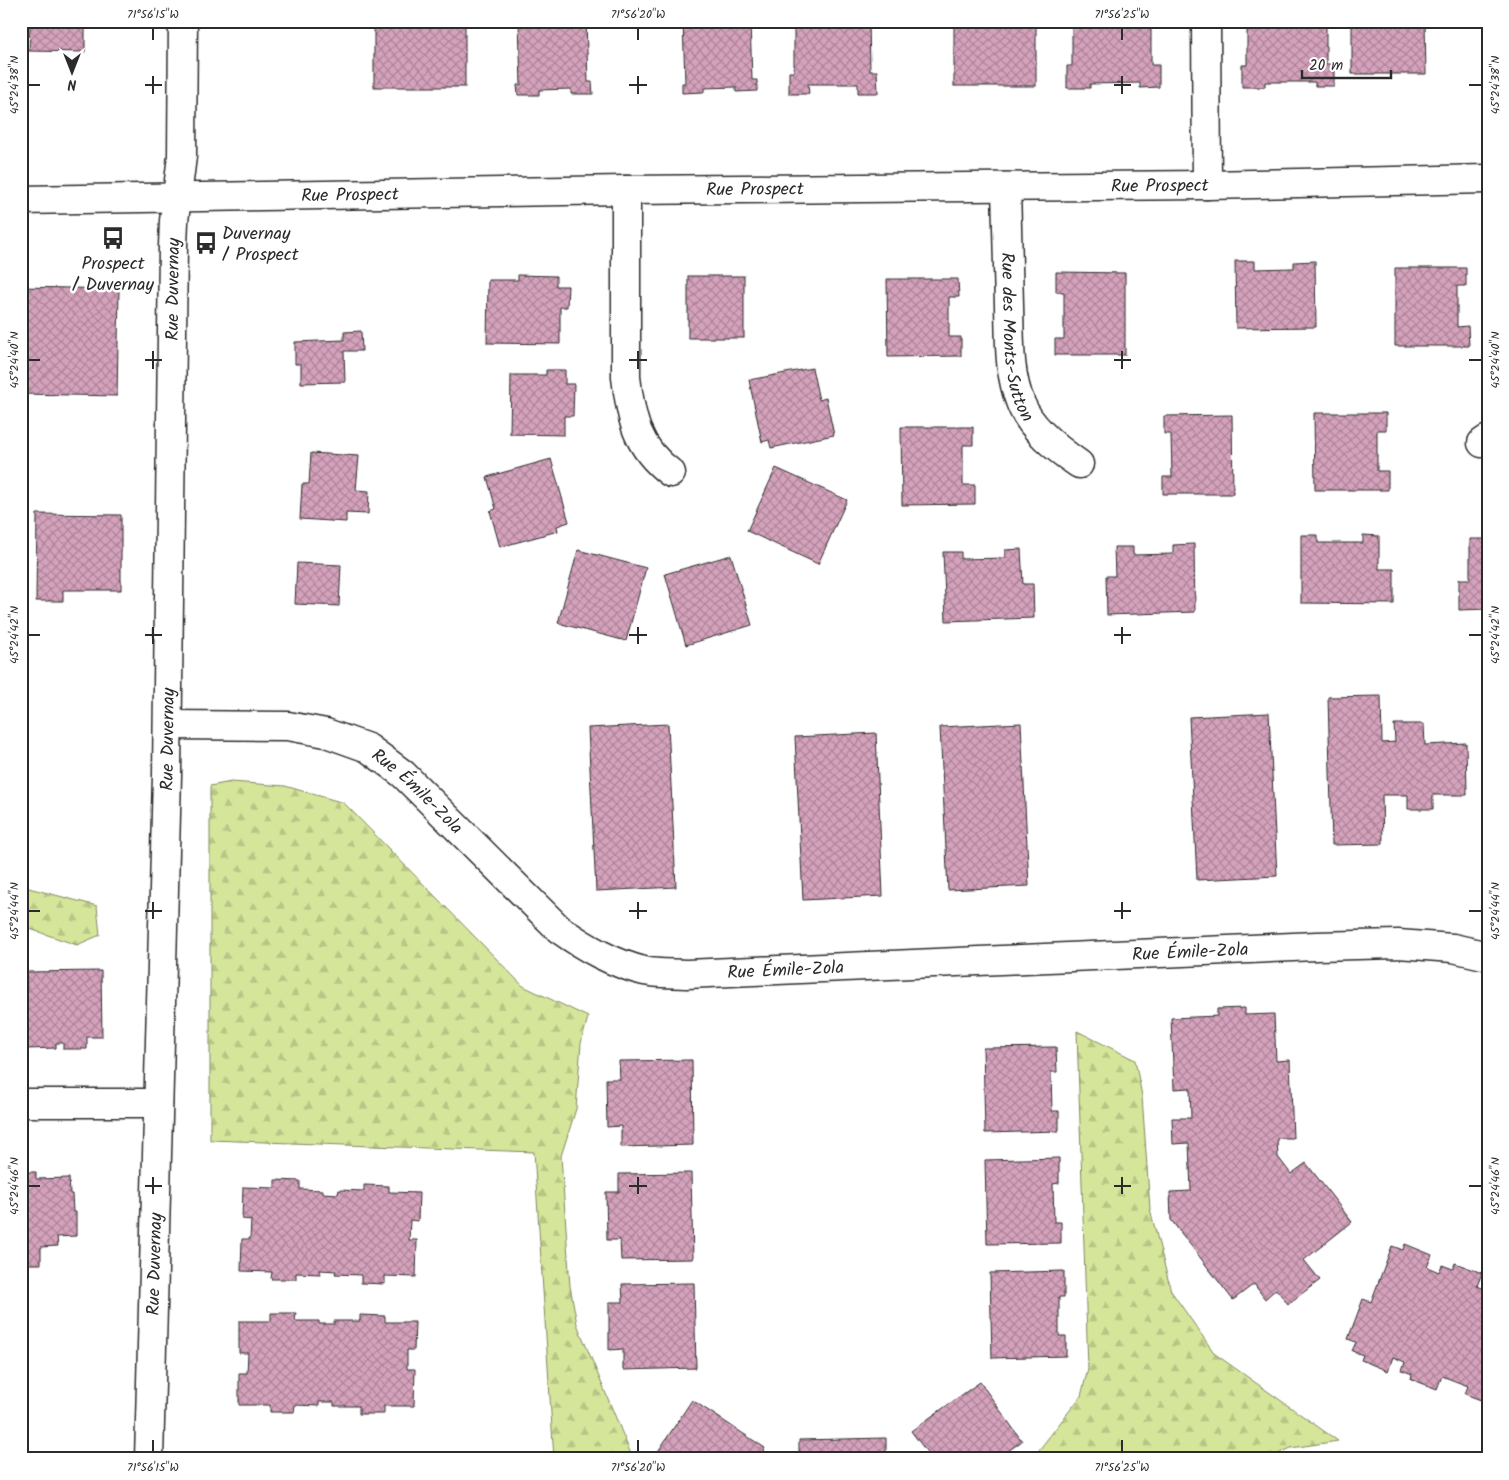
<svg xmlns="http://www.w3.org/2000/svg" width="1509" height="1480" font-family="Kalam,sans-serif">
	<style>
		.forest { fill: url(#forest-firs); stroke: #808862 }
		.building { fill: url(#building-cross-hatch); stroke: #2b2b2b }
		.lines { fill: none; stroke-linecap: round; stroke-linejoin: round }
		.minor-casing { stroke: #2b2b2b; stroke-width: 31 }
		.minor { stroke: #fff; stroke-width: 28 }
		.ticks { fill: none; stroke: #2b2b2b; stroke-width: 2 }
		.labels { text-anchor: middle; stroke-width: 5; stroke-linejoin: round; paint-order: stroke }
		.street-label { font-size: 18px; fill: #2b2b2b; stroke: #fff }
		.poi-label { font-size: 18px; fill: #2b2b2b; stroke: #fff; text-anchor: start }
		.neatline { fill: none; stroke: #2b2b2b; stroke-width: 2 }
		.ticks-label { font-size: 12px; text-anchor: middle; fill: #2b2b2b }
	</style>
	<defs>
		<pattern id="forest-firs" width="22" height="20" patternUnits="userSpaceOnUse" patternTransform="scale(1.25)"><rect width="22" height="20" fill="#d5e69a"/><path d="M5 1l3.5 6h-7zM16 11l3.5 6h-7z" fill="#b7c585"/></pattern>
		<pattern id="building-cross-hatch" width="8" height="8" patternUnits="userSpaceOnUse" patternTransform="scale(1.25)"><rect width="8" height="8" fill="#d5a2bc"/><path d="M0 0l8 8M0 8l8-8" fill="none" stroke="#ad8499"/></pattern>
	</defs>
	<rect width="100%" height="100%" fill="#fff"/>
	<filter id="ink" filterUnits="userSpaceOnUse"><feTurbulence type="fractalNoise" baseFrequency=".02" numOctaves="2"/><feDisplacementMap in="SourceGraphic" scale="10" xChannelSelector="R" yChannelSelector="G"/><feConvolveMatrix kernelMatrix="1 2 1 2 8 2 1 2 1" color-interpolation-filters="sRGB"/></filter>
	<g filter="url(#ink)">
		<g class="forest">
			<polygon points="231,782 285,786 344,803 523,986 588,1017 581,1043 576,1109 561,1156 570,1286 577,1324 633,1459 554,1459 534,1152 210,1140 210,786"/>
			<polygon points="21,886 97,906 100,935 77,945 21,926"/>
			<polygon points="1077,1031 1135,1060 1142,1096 1150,1209 1171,1291 1215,1354 1338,1441 1291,1448 1267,1459 1032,1459 1081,1396 1088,1369"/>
		</g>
		<g class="building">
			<polygon points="30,21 85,21 85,52 29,51"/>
			<polygon points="586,21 588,82 592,82 593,94 571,94 571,89 539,90 539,95 518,95 517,85 521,85 519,23"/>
			<polygon points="683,21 750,21 752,80 757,80 757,91 736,92 736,87 704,88 704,92 682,93 682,83 685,83"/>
			<polygon points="794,21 869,21 870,71 877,71 878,93 858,93 858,84 808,84 809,94 789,94 789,72 794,72"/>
			<rect x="954" y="21" width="82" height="65"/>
			<polygon points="1072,21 1151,21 1151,65 1159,65 1159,87 1140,88 1140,83 1090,84 1090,88 1067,88 1067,66 1072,66"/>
			<polygon points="1247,21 1326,21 1326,64 1334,64 1334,86 1315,86 1315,82 1265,82 1265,87 1242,87 1242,65 1247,65"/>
			<polygon points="1352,21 1425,21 1426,74 1352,74"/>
			<rect x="374" y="24" width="91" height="63"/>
			<polygon points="1235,261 1255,261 1255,269 1294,268 1294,262 1315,261 1316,327 1236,328"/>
			<polygon points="1395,268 1466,268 1466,286 1457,286 1457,327 1468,326 1469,346 1395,346"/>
			<polygon points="1056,272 1125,273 1125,355 1055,355 1055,339 1064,339 1064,292 1056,292"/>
			<polygon points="518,275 556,276 556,286 568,286 567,307 560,307 560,344 487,343 488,280 518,280"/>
			<rect x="688" y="276" width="56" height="62"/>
			<polygon points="887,279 958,279 959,297 949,297 949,337 961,337 961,356 888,357"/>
			<polygon points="21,287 119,289 117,396 21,394"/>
			<polygon points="361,331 362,351 344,351 345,382 301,383 301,364 295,364 295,342 344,340 344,332"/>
			<polygon points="812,368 819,400 826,398 834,435 771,448 769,440 762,442 749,380"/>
			<polygon points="546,370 565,370 565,384 574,384 573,416 564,416 564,435 510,434 511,375 546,375"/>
			<polygon points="1314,413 1386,413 1386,430 1377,430 1377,471 1388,471 1388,490 1315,490"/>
			<polygon points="1232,415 1233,494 1163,494 1163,477 1172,477 1171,434 1164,434 1164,416"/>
			<polygon points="901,427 973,427 973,445 963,445 963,485 975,485 975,504 902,505"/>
			<polygon points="311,453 359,456 356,490 369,491 368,514 346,513 346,522 300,519 302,484 309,484"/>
			<polygon points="551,459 569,522 557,526 558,531 500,547 490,511 496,509 487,477"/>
			<polygon points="776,468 847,500 818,564 747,531"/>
			<polygon points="37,514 121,515 121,590 63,590 63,601 36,601"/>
			<polygon points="1301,535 1318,535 1318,543 1363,543 1363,535 1379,536 1379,569 1394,569 1394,604 1301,603"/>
			<polygon points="1470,539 1488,539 1488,609 1459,610 1459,579 1470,579"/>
			<polygon points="1194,544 1195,612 1107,615 1106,576 1115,576 1114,547 1133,547 1133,555 1173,554 1173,545"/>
			<polygon points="1021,549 1023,584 1033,584 1034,618 946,621 943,552 961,552 961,559 1005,558 1005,550"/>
			<polygon points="578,550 646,568 626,641 558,623"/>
			<polygon points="731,555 752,625 686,645 665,574"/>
			<polygon points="297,563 341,565 339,606 295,604"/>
			<polygon points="1381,696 1382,743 1395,742 1394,724 1424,724 1425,745 1466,743 1467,795 1433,795 1433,809 1408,809 1408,795 1382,795 1383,844 1332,845 1328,697"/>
			<polygon points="1269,713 1277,876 1197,880 1189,717"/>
			<polygon points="1021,723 1029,886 948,890 940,727"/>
			<polygon points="668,724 676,887 596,891 588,728"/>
			<polygon points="876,733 883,896 803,900 795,737"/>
			<polygon points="101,971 102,1037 87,1037 87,1049 63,1049 63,1043 56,1043 56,1048 27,1049 26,972"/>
			<polygon points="1245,1008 1245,1015 1274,1014 1276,1061 1290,1060 1293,1138 1277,1138 1278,1157 1291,1174 1306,1163 1352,1222 1304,1260 1320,1280 1288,1304 1276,1289 1265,1299 1254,1284 1233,1300 1171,1220 1170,1192 1191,1191 1189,1143 1173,1144 1172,1118 1191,1118 1190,1088 1174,1089 1171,1018 1217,1016 1217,1009"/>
			<polygon points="1056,1047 1057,1072 1051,1072 1052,1111 1059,1111 1059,1131 985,1133 983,1048"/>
			<polygon points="692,1060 693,1145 621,1147 621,1126 607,1127 606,1079 620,1079 619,1061"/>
			<polygon points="1059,1158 1059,1183 1053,1184 1054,1222 1061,1222 1061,1243 987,1244 985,1160"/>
			<polygon points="21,1172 36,1172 36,1179 69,1178 70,1194 72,1194 73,1212 76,1212 76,1236 57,1237 58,1246 41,1247 41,1264 21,1264"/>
			<polygon points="691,1173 693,1259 621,1260 620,1240 607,1240 606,1192 619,1192 619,1174"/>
			<polygon points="275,1180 300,1181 300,1189 323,1190 323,1193 338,1194 339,1190 364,1191 364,1185 389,1186 389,1192 419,1193 418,1221 410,1220 409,1240 417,1240 416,1277 385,1276 385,1284 361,1283 361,1275 335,1274 336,1271 320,1270 320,1274 296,1273 296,1279 271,1279 272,1272 241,1271 242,1239 250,1239 251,1220 242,1219 243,1187 275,1188"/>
			<polygon points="1405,1244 1432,1255 1427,1267 1439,1272 1442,1265 1453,1269 1455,1263 1482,1273 1477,1286 1488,1290 1488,1398 1486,1402 1465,1394 1468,1386 1442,1376 1437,1389 1411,1379 1412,1374 1402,1370 1405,1362 1393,1357 1388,1371 1361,1360 1363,1355 1352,1351 1356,1342 1348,1339 1363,1299 1371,1302 1392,1246 1403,1250"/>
			<polygon points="1064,1271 1064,1297 1059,1297 1059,1336 1066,1336 1066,1356 992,1358 990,1273"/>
			<polygon points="694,1283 696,1368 623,1370 623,1349 609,1350 609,1302 623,1302 622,1284"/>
			<polygon points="271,1313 296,1313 295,1321 319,1321 319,1324 334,1324 334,1321 360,1321 360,1315 385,1316 385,1322 415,1322 414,1350 407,1350 407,1369 415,1369 414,1406 384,1406 384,1414 359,1414 359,1406 334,1406 334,1402 319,1402 319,1406 295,1405 294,1412 270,1412 270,1405 239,1405 239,1373 247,1373 248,1353 239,1353 239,1321 271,1321"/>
			<polygon points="980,1382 1022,1441 997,1459 932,1459 911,1431"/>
			<polygon points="692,1400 765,1448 758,1459 653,1459"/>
			<polygon points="886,1438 886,1459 799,1459 799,1440"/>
		</g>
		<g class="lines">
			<defs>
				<g id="minor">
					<polyline points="1206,21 1207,185"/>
					<path id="s1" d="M 1006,187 C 1007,226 1008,266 1009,306 C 1010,338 1008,373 1021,404 C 1031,429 1057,449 1079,464"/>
					<path d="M 626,190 L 626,377 C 631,418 636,447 671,473"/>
					<path id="s2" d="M 21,200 L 626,190 L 1207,185 L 1488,179"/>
					<polyline points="1482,443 1488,439"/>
					<path id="s3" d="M 168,725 L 288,726 L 326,733 L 368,748 L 403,774 L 559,929 C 586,948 612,963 644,971 C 657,974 673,973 687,974 L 1316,946 L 1398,944 L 1453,948 L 1488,956"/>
					<polyline points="21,1103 158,1103"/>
					<path id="s4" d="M 149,1459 L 167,775 L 173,246 L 174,221 L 182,156 L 183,21"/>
				</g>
			</defs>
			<use href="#minor" class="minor-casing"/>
			<use href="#minor" class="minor"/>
		</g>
	</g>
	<path class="ticks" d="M 153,28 L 153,40M 638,28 L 638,40M 1122,28 L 1122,40M 153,76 L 153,94M 638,76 L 638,94M 1122,76 L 1122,94M 28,85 L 40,85M 145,85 L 162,85M 629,85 L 647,85M 1114,85 L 1131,85M 1469,85 L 1482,85M 153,351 L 153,369M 638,351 L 638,369M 1122,351 L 1122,369M 28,360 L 40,360M 145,360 L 162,360M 629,360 L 647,360M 1114,360 L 1131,360M 1469,360 L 1482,360M 153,627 L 153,644M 638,627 L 638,644M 1122,627 L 1122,644M 28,635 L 40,635M 145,635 L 162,635M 629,635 L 647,635M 1114,635 L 1131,635M 1469,635 L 1482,635M 153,902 L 153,919M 638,902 L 638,919M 1122,902 L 1122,919M 28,911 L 40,911M 145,911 L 162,911M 629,911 L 647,911M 1114,911 L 1131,911M 1469,911 L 1482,911M 153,1177 L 153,1194M 638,1177 L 638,1194M 1122,1177 L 1122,1194M 28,1186 L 40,1186M 145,1186 L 162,1186M 629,1186 L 647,1186M 1114,1186 L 1131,1186M 1469,1186 L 1482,1186M 153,1440 L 153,1452M 638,1440 L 638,1452M 1122,1440 L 1122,1452"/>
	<defs>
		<symbol id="bus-bare" viewBox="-9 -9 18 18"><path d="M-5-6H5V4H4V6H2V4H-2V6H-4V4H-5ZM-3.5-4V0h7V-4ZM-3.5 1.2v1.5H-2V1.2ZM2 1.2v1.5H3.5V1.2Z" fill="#2b2b2b" stroke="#fff" stroke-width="2.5" paint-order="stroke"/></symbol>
	</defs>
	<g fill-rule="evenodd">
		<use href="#bus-bare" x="97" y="222" width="32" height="32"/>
		<use href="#bus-bare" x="190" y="227" width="32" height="32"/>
	</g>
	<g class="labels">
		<g class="street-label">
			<text dy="6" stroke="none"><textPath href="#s2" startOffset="1139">Rue Prospect</textPath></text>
			<text dy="6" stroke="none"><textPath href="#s2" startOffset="734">Rue Prospect</textPath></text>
			<text dy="6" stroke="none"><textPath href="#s2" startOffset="329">Rue Prospect</textPath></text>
			<text dy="6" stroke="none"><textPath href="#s4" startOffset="1170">Rue Duvernay</textPath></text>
			<text dy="6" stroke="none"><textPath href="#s1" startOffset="151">Rue des Monts-Sutton</textPath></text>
			<text dy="6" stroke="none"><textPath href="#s4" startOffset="720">Rue Duvernay</textPath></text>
			<text dy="6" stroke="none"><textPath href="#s3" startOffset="269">Rue Émile-Zola</textPath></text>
			<text dy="6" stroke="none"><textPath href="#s3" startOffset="1109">Rue Émile-Zola</textPath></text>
			<text dy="6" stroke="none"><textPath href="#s3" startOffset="704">Rue Émile-Zola</textPath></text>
			<text dy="6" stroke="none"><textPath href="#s4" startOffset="195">Rue Duvernay</textPath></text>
		</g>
		<g class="poi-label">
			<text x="222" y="239">Duvernay<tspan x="222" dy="21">/ Prospect</tspan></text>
			<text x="113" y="269" text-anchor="middle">Prospect<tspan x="113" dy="21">/ Duvernay</tspan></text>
		</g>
	</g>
	<rect width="1509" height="1480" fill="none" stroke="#fff" stroke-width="55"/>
	<g transform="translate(72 72) rotate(180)" stroke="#ffffff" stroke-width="4" paint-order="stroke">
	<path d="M0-4L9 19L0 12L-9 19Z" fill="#2b2b2b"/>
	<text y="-8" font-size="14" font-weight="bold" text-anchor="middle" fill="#2b2b2b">N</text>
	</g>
	<path d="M1302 70v8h89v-8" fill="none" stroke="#2b2b2b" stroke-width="2.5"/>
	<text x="1309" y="70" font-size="15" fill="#2b2b2b" stroke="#ffffff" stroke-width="4" paint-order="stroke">20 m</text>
	<rect x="28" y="28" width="1454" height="1424" class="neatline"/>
	<g class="ticks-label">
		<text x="153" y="18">71°56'15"W</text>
		<text x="638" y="18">71°56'20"W</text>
		<text x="1122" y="18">71°56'25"W</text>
		<text transform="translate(1495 85) rotate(-90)" y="4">45°24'38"N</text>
		<text transform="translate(14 85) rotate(-90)" y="4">45°24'38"N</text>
		<text transform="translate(1495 360) rotate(-90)" y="4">45°24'40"N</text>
		<text transform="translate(14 360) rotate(-90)" y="4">45°24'40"N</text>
		<text transform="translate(1495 635) rotate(-90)" y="4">45°24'42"N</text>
		<text transform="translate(14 635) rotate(-90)" y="4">45°24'42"N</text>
		<text transform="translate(1495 911) rotate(-90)" y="4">45°24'44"N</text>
		<text transform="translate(14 911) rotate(-90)" y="4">45°24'44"N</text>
		<text transform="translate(1495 1186) rotate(-90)" y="4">45°24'46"N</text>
		<text transform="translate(14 1186) rotate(-90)" y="4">45°24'46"N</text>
		<text x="153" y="1471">71°56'15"W</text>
		<text x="638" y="1471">71°56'20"W</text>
		<text x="1122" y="1471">71°56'25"W</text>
	</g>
</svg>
